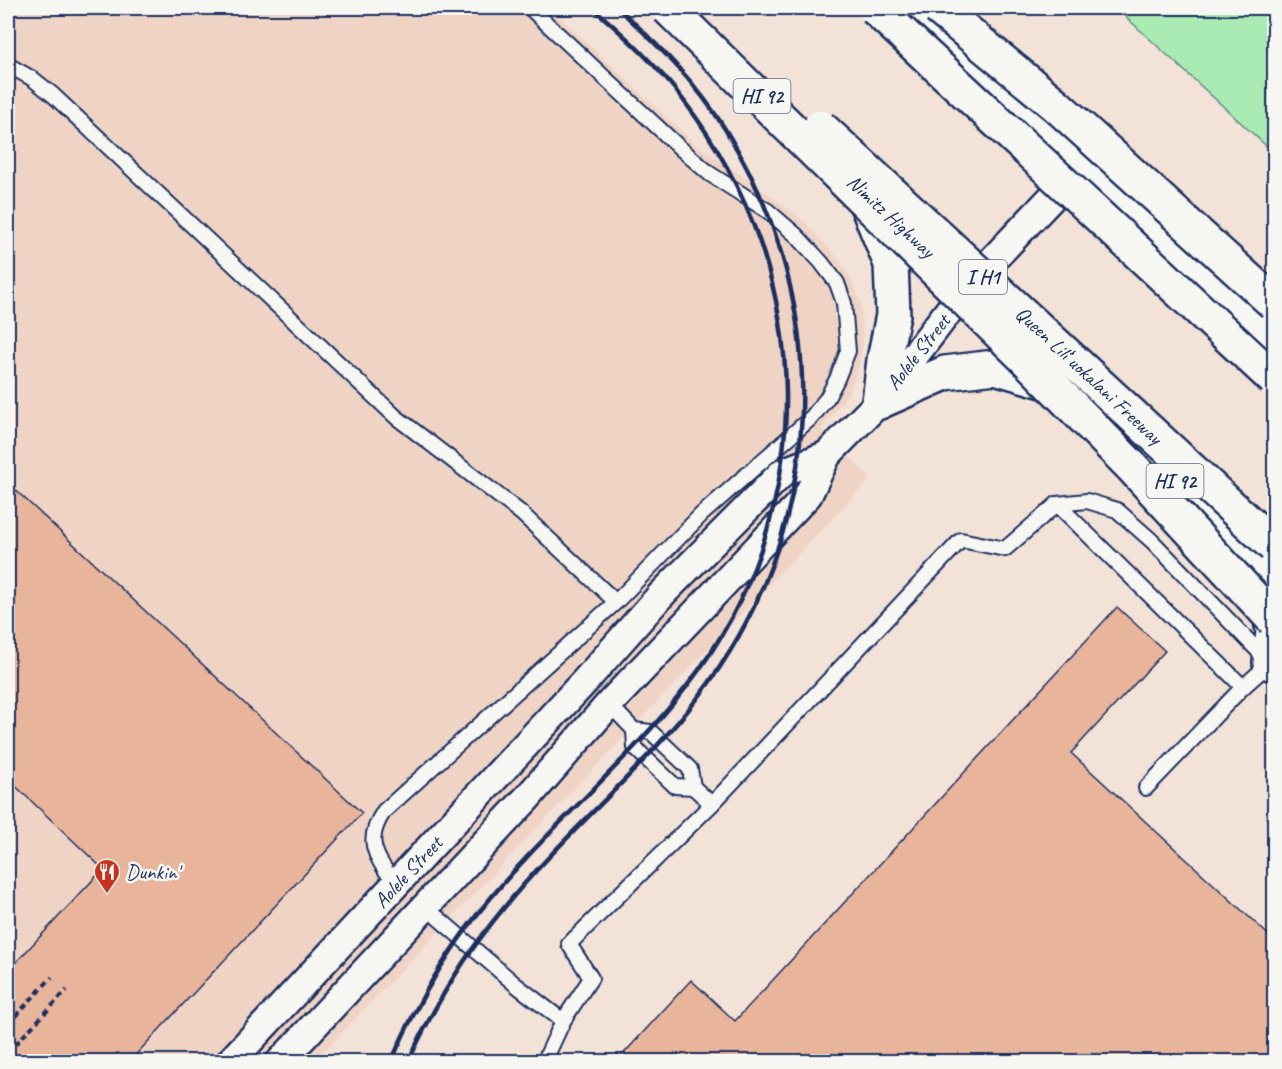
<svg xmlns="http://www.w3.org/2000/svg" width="1282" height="1069" font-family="Caveat,sans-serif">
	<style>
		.built { fill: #efd4c6 }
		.green { fill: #aaebb4; stroke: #628d89; stroke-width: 1.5 }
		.building { fill: #e9b49c; stroke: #1b2f5e; stroke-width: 1.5 }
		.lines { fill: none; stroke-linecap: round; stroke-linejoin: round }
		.lane-casing { stroke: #1b2f5e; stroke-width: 18 }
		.street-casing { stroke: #1b2f5e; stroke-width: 32 }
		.primary-casing { stroke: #1b2f5e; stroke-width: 38 }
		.path { stroke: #1b2f5e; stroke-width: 4; stroke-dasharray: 6 4.5; stroke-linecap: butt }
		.lane { stroke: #f6f6f2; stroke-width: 14 }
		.street { stroke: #f6f6f2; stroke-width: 27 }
		.primary { stroke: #f6f6f2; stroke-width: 33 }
		.rail { stroke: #1b2f5e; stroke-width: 4.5 }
		.highway-bridge-casing { stroke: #1b2f5e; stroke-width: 38; stroke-linecap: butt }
		.highway-bridge { stroke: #f6f6f2; stroke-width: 33 }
		.labels { text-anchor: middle; stroke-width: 5; stroke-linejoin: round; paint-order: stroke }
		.shield { fill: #f6f6f2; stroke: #5d6b8a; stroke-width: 1.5 }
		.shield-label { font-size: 20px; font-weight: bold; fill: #1b2f5e }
		.street-label { font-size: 21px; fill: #1b2f5e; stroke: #f6f6f2 }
		.poi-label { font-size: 21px; fill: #1b2f5e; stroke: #f6f6f2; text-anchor: start }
	</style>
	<rect width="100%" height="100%" fill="#f2e2d8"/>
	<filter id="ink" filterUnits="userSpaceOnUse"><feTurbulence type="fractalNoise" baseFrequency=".0167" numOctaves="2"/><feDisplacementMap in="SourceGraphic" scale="12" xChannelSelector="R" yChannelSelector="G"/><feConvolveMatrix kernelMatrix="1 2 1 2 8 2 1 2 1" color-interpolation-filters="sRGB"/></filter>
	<g filter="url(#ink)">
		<polygon class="built" points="8,8 550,8 693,142 774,198 804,221 838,258 852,281 861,304 863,344 858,370 848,394 821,429 871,478 315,1061 8,1061"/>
		<polygon class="green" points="1116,8 1274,8 1274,153"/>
		<g class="building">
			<polygon points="8,483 362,813 129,1062 8,1062 8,971 103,869 8,779"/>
			<polygon points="1117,607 1165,651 1071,753 1274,940 1274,1062 616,1062 691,980 735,1021"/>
		</g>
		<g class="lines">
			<defs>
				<g id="lane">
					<polyline points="8,65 33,79 53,95 396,417 521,513 616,602"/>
					<polyline points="1057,504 1087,501 1117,510 1152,541 1267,660"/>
					<polyline points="1243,687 1270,663"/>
					<polyline points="609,704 634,730 651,732 690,769 693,787"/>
					<polyline points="634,730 635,748 675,786 693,787 712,804"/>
					<path d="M 386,871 C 370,848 369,834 384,811 L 616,602 L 701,515 L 812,417 L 827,398 L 837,379 L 848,351 L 844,303 L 837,283 L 821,262 L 796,235 L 768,211 L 710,174 L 680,148 L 530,8"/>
					<polyline points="437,917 516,985 563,1021 591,978 569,944 712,804 961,540 1005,549 1057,504 1243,687 1146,788"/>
					<polyline points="544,1062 563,1021"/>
				</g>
				<g id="street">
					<polyline points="230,1062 585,681 661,595 783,472 827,455"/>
					<polyline points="280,1062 528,797 609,704 808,495 827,455 879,402 967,287 1078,170"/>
				</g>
				<g id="primary">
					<polyline points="909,8 1274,347"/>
					<polyline points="864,198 891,264 893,315 884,360 879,402"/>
					<polyline points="1079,393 1274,571"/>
					<polyline points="879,402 945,373 995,367 1060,386"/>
					<polyline points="1266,591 1273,631 1270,663"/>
				</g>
			</defs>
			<use href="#lane" class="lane-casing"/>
			<use href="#street" class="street-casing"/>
			<use href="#primary" class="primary-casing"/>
			<g class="path">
				<polyline points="8,1024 52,977"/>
				<polyline points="8,1052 67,990"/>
			</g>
			<use href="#lane" class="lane"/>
			<use href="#street" class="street"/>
			<use href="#primary" class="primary"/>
			<g class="rail">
				<path d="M 391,1062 C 414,1009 441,961 476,916 C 540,834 623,768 687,686 C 822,513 817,275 684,101 C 658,66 626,37 593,8"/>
				<path d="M 408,1062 C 434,1006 464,956 503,909 C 563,835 638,774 697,699 C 827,531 837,309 725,129 C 696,82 658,45 618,8"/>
			</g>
			<defs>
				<g id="highway-bridge">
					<polyline points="668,8 1028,361 1133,468 1274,620"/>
					<polyline points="875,8 1274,379"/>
					<polyline points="938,8 1056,105 1274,303"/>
					<polyline points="820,127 1274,546"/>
				</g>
			</defs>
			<use href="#highway-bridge" class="highway-bridge-casing"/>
			<use href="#highway-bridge" class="highway-bridge"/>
		</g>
	</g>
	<defs>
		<symbol id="restaurant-pin" viewBox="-11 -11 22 30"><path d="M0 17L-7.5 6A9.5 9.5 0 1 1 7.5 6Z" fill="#c8321e" stroke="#f6f6f2"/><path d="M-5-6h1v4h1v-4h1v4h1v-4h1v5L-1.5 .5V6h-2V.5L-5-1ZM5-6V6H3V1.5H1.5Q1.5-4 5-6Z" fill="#fff"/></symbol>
	</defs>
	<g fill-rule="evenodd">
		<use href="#restaurant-pin" x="92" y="857" width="30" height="40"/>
	</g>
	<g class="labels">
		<g class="shield">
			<rect x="733.5" y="79" width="57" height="34" rx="4.5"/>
			<rect x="959" y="260" width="48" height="34" rx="4.5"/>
			<rect x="1146.5" y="464" width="57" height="34" rx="4.5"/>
		</g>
		<g class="shield-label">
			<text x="762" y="103">HI 92</text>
			<text x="983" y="284">I H1</text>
			<text x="1175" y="488">HI 92</text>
		</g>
		<g class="street-label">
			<text transform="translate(891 216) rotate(43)" y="7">Nimitz Highway</text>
			<text transform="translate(918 352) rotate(-52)" y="7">Aolele Street</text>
			<text transform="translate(1089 375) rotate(43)" y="7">Queen Liliʻuokalani Freeway</text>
			<text transform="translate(408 872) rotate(-47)" y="7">Aolele Street</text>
		</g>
		<g class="poi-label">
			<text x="126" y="879">Dunkin'</text>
		</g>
	</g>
	<rect width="1282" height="1069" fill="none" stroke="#f6f6f2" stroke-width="30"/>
	<rect x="15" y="15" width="1252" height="1039" fill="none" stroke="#1b2f5e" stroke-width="2" filter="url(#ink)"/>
</svg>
